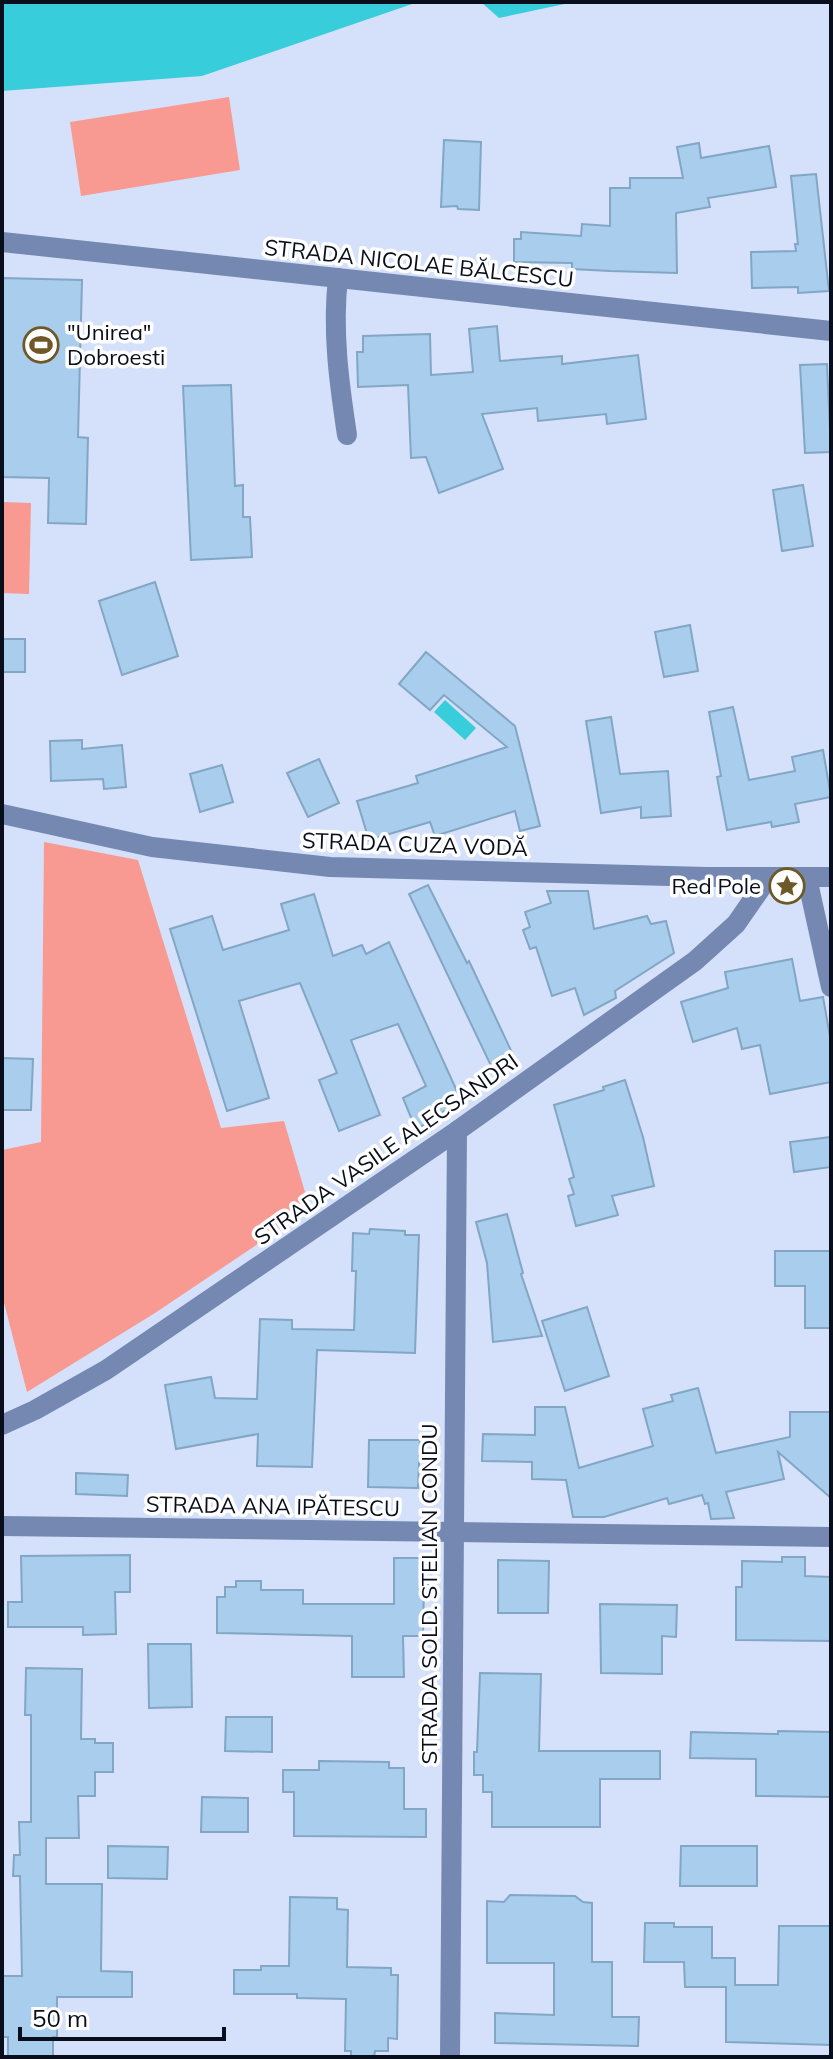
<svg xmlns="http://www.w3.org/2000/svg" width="833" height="2059" font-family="Mulish,sans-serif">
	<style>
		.green { fill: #f89992 }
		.water { fill: #38cddb }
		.building { fill: #a8cded; stroke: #82a6c4; stroke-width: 2 }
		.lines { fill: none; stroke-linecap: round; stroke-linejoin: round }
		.minor { stroke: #7488b2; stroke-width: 20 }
		.labels { text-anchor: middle; stroke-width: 7; stroke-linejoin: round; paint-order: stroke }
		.street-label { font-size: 22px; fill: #080e1b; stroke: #fff }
		.poi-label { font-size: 22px; fill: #080e1b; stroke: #fff; text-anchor: start }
	</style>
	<rect width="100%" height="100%" fill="#d5e1fa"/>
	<g class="green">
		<polygon points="229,97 240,170 81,196 70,122"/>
		<polygon points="2,502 31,503 29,594 2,593"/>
		<polygon points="44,842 138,860 221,1128 284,1121 310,1209 155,1313 27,1392 2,1295 2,1150 41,1142"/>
	</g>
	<g class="water">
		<polygon points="2,2 418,2 202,76 2,91"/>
		<polygon points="481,2 574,2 499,18"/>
		<polygon points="445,700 476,728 465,740 434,712"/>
	</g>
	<g class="building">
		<polygon points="444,140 481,142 479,210 458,209 457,206 441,207"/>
		<polygon points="699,143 701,158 769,146 776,187 708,198 710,207 676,213 677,273 610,271 572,269 572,263 514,262 514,239 521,239 521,232 581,236 582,224 610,226 610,188 630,188 630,178 683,178 677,147"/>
		<polygon points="816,174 829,291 798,293 798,287 752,288 751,252 796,251 795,244 798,244 791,176"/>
		<polygon points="2,278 82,280 78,437 88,438 86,524 48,523 49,478 2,477"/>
		<polygon points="497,326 500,361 562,356 562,364 638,355 646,419 607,424 606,414 538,421 537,408 482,414 503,469 439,493 426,457 411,458 408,385 358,387 357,352 363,352 363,336 430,334 431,375 473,372 469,329"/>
		<polygon points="827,364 831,452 805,453 800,365"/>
		<polygon points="231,385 235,486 243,485 243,517 250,517 252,557 191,560 183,386"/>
		<polygon points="803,485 813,546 782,551 773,490"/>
		<polygon points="155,582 178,656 122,675 99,601"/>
		<polygon points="690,625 698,671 664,677 655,632"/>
		<rect x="2" y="639" width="23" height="33"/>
		<polygon points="426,652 515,726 540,826 520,831 515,811 435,836 430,822 369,840 357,801 418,783 416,776 507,747 444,695 430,710 399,684"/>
		<polygon points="733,707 749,780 795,771 792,757 823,750 831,797 795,804 799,822 772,827 771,822 727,830 717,777 721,776 709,712"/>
		<polygon points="611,717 620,774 668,771 671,816 641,818 641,807 601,813 586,721"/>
		<polygon points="82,740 82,749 122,745 126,787 104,789 103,779 51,781 50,741"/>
		<polygon points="319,759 339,803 308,817 287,773"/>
		<polygon points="222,765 233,802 200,812 190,774"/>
		<polygon points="428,885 467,963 469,961 516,1061 494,1072 409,894"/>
		<polygon points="547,891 588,891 594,929 647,916 651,924 666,921 674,953 615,991 616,998 584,1015 575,988 552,996 536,947 530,949 523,930 530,927 525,912 551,903"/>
		<polygon points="314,894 333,956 362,945 366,954 389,942 461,1100 416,1130 403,1098 426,1086 398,1024 351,1040 380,1115 339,1131 319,1080 337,1073 300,983 239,1001 269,1098 227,1111 170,929 212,916 223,950 289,930 281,904"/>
		<polygon points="792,959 800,1001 823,997 831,1042 831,1082 770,1094 760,1045 742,1049 737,1028 693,1042 681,1002 728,988 725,972"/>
		<polygon points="2,1058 33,1059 31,1110 2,1110"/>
		<polygon points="625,1080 643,1137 654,1186 612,1196 618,1215 576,1226 568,1196 574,1194 569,1179 574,1177 554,1105 604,1090 603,1087"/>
		<polygon points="831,1137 831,1167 794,1172 790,1142"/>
		<polygon points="507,1214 523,1273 521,1274 542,1336 493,1342 487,1263 476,1222"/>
		<polygon points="370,1229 405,1231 405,1235 419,1235 415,1353 317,1350 312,1467 257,1466 258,1434 176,1449 165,1385 211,1377 215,1398 257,1399 260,1319 292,1320 292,1329 354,1330 356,1271 352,1271 353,1233 369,1234"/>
		<polygon points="775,1251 831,1251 831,1328 805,1328 805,1286 775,1286"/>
		<polygon points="587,1307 609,1376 565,1391 542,1321"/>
		<polygon points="698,1388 716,1453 790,1437 790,1412 831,1412 831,1498 778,1452 784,1479 726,1492 734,1518 711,1519 708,1503 705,1504 702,1495 669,1504 667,1498 604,1517 573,1517 566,1480 532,1479 532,1462 482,1461 483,1434 535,1435 535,1407 565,1407 579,1468 653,1446 643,1409 673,1401 671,1395"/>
		<polygon points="369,1440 420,1440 418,1488 368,1487"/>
		<polygon points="76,1473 128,1475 127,1496 76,1494"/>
		<polygon points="130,1555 130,1592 115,1592 116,1634 83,1635 83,1627 8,1627 8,1602 22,1602 21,1556"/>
		<polygon points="782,1557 805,1557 805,1576 831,1577 831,1641 736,1640 736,1587 742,1587 742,1561 782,1562"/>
		<polygon points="394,1558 432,1558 431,1585 424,1585 423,1636 403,1636 404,1677 352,1677 352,1636 217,1633 217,1597 225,1597 225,1587 236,1587 236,1581 261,1581 261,1590 303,1590 303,1604 394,1604"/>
		<polygon points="498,1560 549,1561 548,1613 498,1613"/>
		<polygon points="600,1604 677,1605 676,1637 662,1636 662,1674 601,1673"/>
		<polygon points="148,1644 191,1644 192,1707 149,1708"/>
		<polygon points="26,1668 82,1669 81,1739 95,1739 95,1743 113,1743 113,1772 95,1772 95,1796 78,1796 79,1838 46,1838 46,1884 102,1884 101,1971 132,1972 132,1997 57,1997 57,2037 53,2037 53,2057 8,2057 8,2037 2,2037 2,1976 22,1976 20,1876 13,1876 14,1855 20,1855 19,1822 31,1822 31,1715 25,1715"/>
		<polygon points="480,1673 541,1674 539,1751 660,1751 660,1779 600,1779 600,1827 492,1827 492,1792 483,1792 483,1775 474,1775 474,1752 477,1752"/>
		<polygon points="226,1717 272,1717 272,1752 225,1751"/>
		<polygon points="778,1731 831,1732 831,1797 756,1796 756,1759 690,1758 691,1732 778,1734"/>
		<polygon points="319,1761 389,1762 389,1768 404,1768 404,1809 426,1809 426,1837 294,1836 294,1792 283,1792 283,1770 319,1770"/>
		<polygon points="202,1797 248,1798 248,1832 201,1832"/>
		<polygon points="108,1846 168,1847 167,1879 108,1878"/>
		<polygon points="681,1846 757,1846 757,1886 680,1886"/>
		<polygon points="510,1895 575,1896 583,1902 592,1903 592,1962 612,1962 612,2017 639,2017 638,2046 495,2043 495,2013 554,2015 554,1963 487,1963 487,1901 504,1902"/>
		<polygon points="290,1897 337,1898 337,1909 348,1910 347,1967 391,1968 391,1975 398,1975 397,2039 388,2038 388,2051 375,2051 374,2057 351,2057 351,2051 345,2051 346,1999 297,1998 297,1994 234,1994 234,1970 261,1970 261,1966 289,1966"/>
		<polygon points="645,1923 674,1923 674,1927 712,1927 712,1958 735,1958 735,1985 778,1985 779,1926 831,1926 831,2045 726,2042 726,1987 685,1987 684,1962 644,1962"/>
	</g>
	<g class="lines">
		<g class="minor">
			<polyline points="2,242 831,331"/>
			<path d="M 338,278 C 332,331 339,382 347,435"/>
			<polyline points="2,814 152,847 330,867 707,877 831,877"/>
			<polyline points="807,878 831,987"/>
			<polyline points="2,1425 35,1410 106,1370 457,1131 695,961 736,924 768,878"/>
			<polyline points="2,1526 831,1537"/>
			<polyline points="450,2057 457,1131"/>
		</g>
	</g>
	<defs>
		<symbol id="stadium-ring" viewBox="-11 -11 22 22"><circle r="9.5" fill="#fff" stroke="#6f5828" stroke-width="1.5"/><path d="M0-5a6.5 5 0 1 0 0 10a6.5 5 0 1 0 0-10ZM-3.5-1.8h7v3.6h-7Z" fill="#6f5828"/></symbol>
		<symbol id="sight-ring" viewBox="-11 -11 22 22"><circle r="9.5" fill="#fff" stroke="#6f5828" stroke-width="1.5"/><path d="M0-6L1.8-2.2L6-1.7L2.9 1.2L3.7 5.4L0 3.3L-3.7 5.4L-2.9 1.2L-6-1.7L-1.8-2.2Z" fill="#6f5828"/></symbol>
	</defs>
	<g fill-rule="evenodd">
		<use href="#stadium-ring" x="21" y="325" width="40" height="40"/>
		<use href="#sight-ring" x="767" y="866" width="40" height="40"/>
	</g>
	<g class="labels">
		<g class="street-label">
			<text transform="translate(419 263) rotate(6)" y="8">STRADA NICOLAE BĂLCESCU</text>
			<text transform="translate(415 844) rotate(2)" y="8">STRADA CUZA VODĂ</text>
			<text transform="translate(386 1149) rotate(-35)" y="8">STRADA VASILE ALECSANDRI</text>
			<text transform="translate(273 1506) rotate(1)" y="8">STRADA ANA IPĂTESCU</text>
			<text transform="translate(429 1594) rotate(-90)" y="8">STRADA SOLD. STELIAN CONDU</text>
		</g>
		<g class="poi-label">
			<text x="67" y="340">"Unirea"<tspan x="67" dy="25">Dobroesti</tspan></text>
			<text x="761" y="894" text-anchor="end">Red Pole</text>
		</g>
	</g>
	<rect width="833" height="2059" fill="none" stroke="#080e1b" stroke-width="8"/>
	<path d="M20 2027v12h204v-12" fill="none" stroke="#080e1b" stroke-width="4"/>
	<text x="32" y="2027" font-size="24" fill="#080e1b" stroke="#ffffff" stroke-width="6" paint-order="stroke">50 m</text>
</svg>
